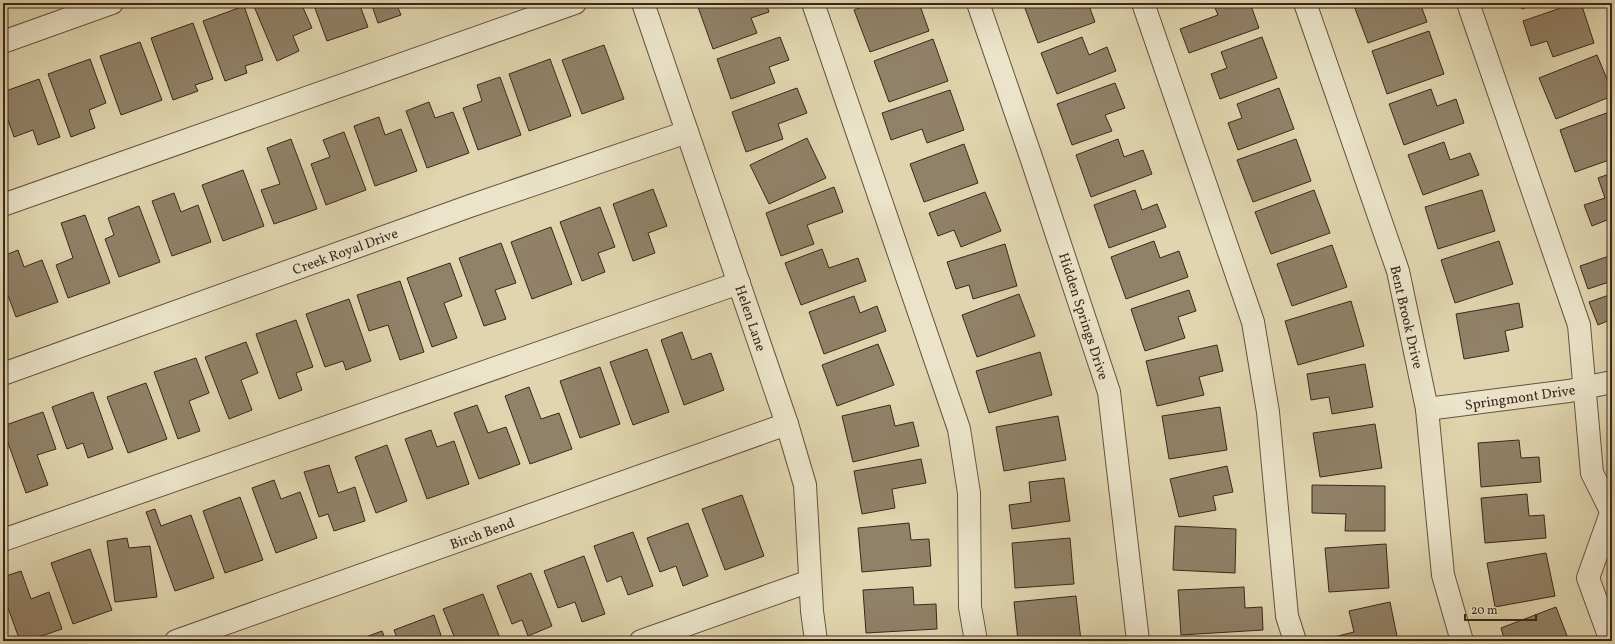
<svg xmlns="http://www.w3.org/2000/svg" width="1615" height="644" font-family="Vollkorn,serif">
	<style>
		.building { fill: #918168; stroke: #3c271c }
		.lines { fill: none; stroke-linecap: round; stroke-linejoin: round }
		.minor-casing { stroke: #655240; stroke-width: 24 }
		.minor { stroke: #ebe4ca; stroke-width: 22 }
		.labels { text-anchor: middle; stroke-width: 3.5; stroke-linejoin: round; paint-order: stroke }
		.street-label { font-size: 14px; fill: #3c271c; stroke: #ebe4ca }
	</style>
	<rect width="100%" height="100%" fill="#e0d5ae"/>
	<filter id="stains"><feTurbulence type="fractalNoise" baseFrequency=".005" numOctaves="4"/><feColorMatrix values="0 0 0 0 .2 0 0 0 0 .09 0 0 0 0 .02 0 0 0 .5 -.17"/></filter>
	<radialGradient id="worn" r=".72"><stop offset=".6" stop-color="#630" stop-opacity="0"/><stop offset="1" stop-color="#630" stop-opacity=".3"/></radialGradient>
	<g class="building">
		<polygon points="255,3 301,3 312,28 293,36 299,51 277,61 253,4"/>
		<polygon points="313,3 359,3 368,27 327,41"/>
		<polygon points="371,3 396,3 401,15 378,23"/>
		<polygon points="709,3 766,3 769,12 751,18 757,33 713,49 698,7"/>
		<polygon points="873,3 919,3 929,31 870,52 854,10"/>
		<polygon points="1023,3 1066,3 1067,4 1071,3 1088,3 1095,22 1038,43"/>
		<polygon points="1213,3 1250,3 1259,28 1189,53 1180,29 1218,15"/>
		<polygon points="1353,3 1420,3 1427,22 1368,43"/>
		<polygon points="1520,3 1538,3 1522,9"/>
		<polygon points="1575,3 1581,3 1594,43 1553,57 1547,41 1531,46 1523,21"/>
		<polygon points="244,6 263,60 245,66 247,73 225,81 203,21"/>
		<polygon points="193,23 213,79 195,85 198,91 173,100 151,38"/>
		<polygon points="1429,31 1444,74 1387,94 1372,51"/>
		<polygon points="780,37 789,60 769,67 775,83 731,99 717,59"/>
		<polygon points="1082,37 1089,55 1107,47 1116,71 1057,94 1041,53"/>
		<polygon points="1262,37 1277,78 1220,99 1211,74 1227,68 1221,52"/>
		<polygon points="933,39 948,81 889,102 874,61"/>
		<polygon points="140,42 162,100 121,115 100,56"/>
		<polygon points="604,45 624,99 582,114 562,60"/>
		<polygon points="1597,55 1612,91 1612,96 1556,119 1539,78"/>
		<polygon points="90,59 106,103 89,110 95,128 71,137 48,74"/>
		<polygon points="550,59 571,116 529,131 509,74"/>
		<polygon points="500,77 521,135 478,150 463,108 482,101 477,85"/>
		<polygon points="39,79 60,137 38,145 33,130 14,137 3,106 3,92"/>
		<polygon points="1115,83 1125,108 1105,115 1112,131 1072,145 1057,104"/>
		<polygon points="797,88 807,113 778,124 783,139 746,152 732,112"/>
		<polygon points="1279,88 1294,129 1238,150 1228,123 1242,118 1237,104"/>
		<polygon points="1431,89 1437,106 1456,99 1464,123 1404,145 1389,104"/>
		<polygon points="950,90 964,130 927,143 922,129 891,140 882,113"/>
		<polygon points="429,102 435,118 453,112 469,153 427,168 406,111"/>
		<polygon points="1612,111 1612,159 1575,172 1560,130"/>
		<polygon points="379,117 385,135 401,129 417,171 375,186 354,126"/>
		<polygon points="344,132 366,190 326,205 311,164 330,157 323,140"/>
		<polygon points="807,138 826,178 769,204 750,165"/>
		<polygon points="291,139 317,209 274,224 261,190 280,184 267,148"/>
		<polygon points="1118,139 1124,157 1143,150 1152,174 1091,197 1076,155"/>
		<polygon points="1296,139 1311,181 1253,202 1237,160"/>
		<polygon points="1444,142 1450,160 1470,153 1479,175 1423,195 1408,155"/>
		<polygon points="964,144 978,183 924,202 910,164"/>
		<polygon points="243,170 264,226 223,241 202,185"/>
		<polygon points="1612,173 1612,218 1592,226 1584,205 1605,198 1598,178"/>
		<polygon points="834,187 843,212 807,225 814,244 781,256 766,213"/>
		<polygon points="653,189 667,226 648,233 655,253 633,261 613,204"/>
		<polygon points="1135,190 1142,210 1157,204 1166,227 1109,248 1094,205"/>
		<polygon points="1314,190 1330,233 1271,254 1255,212"/>
		<polygon points="1482,190 1495,231 1438,249 1425,207"/>
		<polygon points="985,192 1001,231 961,247 954,230 938,236 929,213"/>
		<polygon points="174,193 181,212 198,205 211,242 172,256 152,201"/>
		<polygon points="139,206 160,262 119,277 105,239 114,235 108,218"/>
		<polygon points="600,207 615,247 598,253 605,272 582,281 560,222"/>
		<polygon points="85,215 110,283 68,298 56,265 73,258 61,223"/>
		<polygon points="551,227 572,284 532,299 511,242"/>
		<polygon points="1154,241 1160,258 1179,251 1188,277 1126,299 1111,257"/>
		<polygon points="1499,241 1513,284 1455,303 1441,260"/>
		<polygon points="501,243 516,283 495,290 506,319 484,326 459,258"/>
		<polygon points="1005,244 1017,286 973,299 969,285 956,289 947,262"/>
		<polygon points="1332,245 1347,287 1292,306 1277,264"/>
		<polygon points="822,249 829,268 858,258 866,281 801,305 785,263"/>
		<polygon points="18,250 24,267 42,260 58,302 16,317 3,282 3,256"/>
		<polygon points="1612,255 1612,281 1588,289 1580,266"/>
		<polygon points="450,263 462,296 444,303 457,338 432,347 407,278"/>
		<polygon points="400,281 424,352 400,360 388,325 369,331 357,295"/>
		<polygon points="1189,290 1196,311 1178,317 1185,338 1145,351 1131,309"/>
		<polygon points="1019,294 1035,336 977,357 962,315"/>
		<polygon points="1612,294 1612,319 1598,325 1589,302"/>
		<polygon points="854,296 860,313 877,306 886,331 824,354 809,312"/>
		<polygon points="349,299 371,361 346,370 343,361 325,367 306,314"/>
		<polygon points="1351,301 1364,346 1298,365 1285,321"/>
		<polygon points="1519,303 1523,327 1505,331 1509,351 1464,359 1456,314"/>
		<polygon points="296,320 313,367 296,373 302,390 279,399 256,334"/>
		<polygon points="682,332 692,360 711,353 724,390 684,405 661,340"/>
		<polygon points="246,342 258,373 241,380 252,410 229,419 205,357"/>
		<polygon points="878,344 894,385 837,406 822,365"/>
		<polygon points="1217,345 1223,371 1199,377 1204,395 1157,406 1146,361"/>
		<polygon points="647,349 669,412 633,425 610,362"/>
		<polygon points="1040,352 1052,395 989,413 976,371"/>
		<polygon points="196,358 209,393 189,401 200,431 178,439 154,372"/>
		<polygon points="1365,364 1373,407 1332,414 1329,397 1311,400 1307,374"/>
		<polygon points="600,367 620,424 580,438 560,381"/>
		<polygon points="146,383 167,439 128,453 107,397"/>
		<polygon points="529,387 541,419 559,413 572,449 530,464 505,396"/>
		<polygon points="93,392 113,449 88,458 83,443 67,449 52,407"/>
		<polygon points="477,405 488,433 506,427 520,464 479,479 454,413"/>
		<polygon points="890,405 895,426 913,422 919,446 853,462 842,416"/>
		<polygon points="1220,407 1227,450 1169,459 1162,416"/>
		<polygon points="43,412 56,449 37,455 48,485 26,493 3,429 3,426"/>
		<polygon points="1058,416 1066,460 1004,471 996,427"/>
		<polygon points="1375,424 1382,468 1320,477 1313,433"/>
		<polygon points="431,430 437,447 454,441 469,484 427,499 405,439"/>
		<polygon points="1519,440 1521,458 1539,457 1541,482 1481,487 1478,443"/>
		<polygon points="387,445 407,501 376,513 355,457"/>
		<polygon points="921,459 926,483 892,489 895,508 862,514 854,471"/>
		<polygon points="329,465 338,493 355,487 365,521 334,531 328,514 319,517 304,472"/>
		<polygon points="1227,466 1233,492 1213,496 1216,510 1179,517 1170,479"/>
		<polygon points="1064,478 1070,521 1012,529 1009,505 1031,502 1029,482"/>
		<polygon points="274,480 281,499 300,492 317,538 276,553 252,488"/>
		<polygon points="1312,485 1385,486 1385,531 1345,531 1346,514 1312,513"/>
		<polygon points="1527,494 1529,516 1544,515 1546,538 1485,543 1481,498"/>
		<polygon points="742,495 764,556 725,570 702,509"/>
		<polygon points="240,497 263,560 225,573 203,511"/>
		<polygon points="155,509 161,526 191,515 214,578 175,591 146,512"/>
		<polygon points="688,523 708,576 683,586 676,566 660,572 647,538"/>
		<polygon points="909,523 911,540 929,539 931,566 862,572 858,528"/>
		<polygon points="1175,526 1236,529 1235,573 1173,570"/>
		<polygon points="633,532 653,586 628,595 621,576 607,582 594,546"/>
		<polygon points="127,538 129,548 150,546 157,597 115,602 107,541"/>
		<polygon points="1070,538 1074,584 1015,588 1012,543"/>
		<polygon points="1386,544 1389,588 1329,592 1325,548"/>
		<polygon points="90,549 112,610 73,624 51,563"/>
		<polygon points="1546,553 1555,596 1495,607 1487,563"/>
		<polygon points="584,556 605,614 582,622 575,602 558,608 544,571"/>
		<polygon points="21,571 31,599 49,592 62,629 27,641 20,641 3,594 3,577"/>
		<polygon points="531,573 552,626 528,636 522,620 512,624 497,586"/>
		<polygon points="913,587 914,605 936,604 937,629 866,633 863,590"/>
		<polygon points="1244,587 1245,608 1262,607 1263,630 1181,635 1178,590"/>
		<polygon points="483,594 501,641 456,641 443,609"/>
		<polygon points="1076,596 1081,641 1018,641 1014,602"/>
		<polygon points="1390,602 1398,641 1335,641 1334,637 1354,632 1349,611"/>
		<polygon points="1556,607 1569,641 1505,641 1501,628"/>
		<polygon points="434,615 443,641 398,641 394,630"/>
		<polygon points="382,631 386,641 355,641"/>
	</g>
	<g class="lines">
		<defs>
			<g id="minor">
				<polyline points="643,3 787,424 805,485 812,611 816,641"/>
				<polyline points="813,3 959,429 969,493 970,607 976,641"/>
				<polyline points="978,3 1032,160 1109,392 1138,641"/>
				<polyline points="1143,3 1253,322 1268,412 1287,616 1295,641"/>
				<polyline points="1305,3 1398,271 1427,409 1443,575 1462,641"/>
				<polyline points="1468,3 1579,325 1592,473 1612,513"/>
				<polyline points="3,42 112,3"/>
				<polyline points="3,205 575,3"/>
				<polyline points="3,374 470,206 687,132"/>
				<polyline points="1427,409 1569,391 1612,382"/>
				<polyline points="1611,513 1588,578 1611,641"/>
				<polyline points="3,540 739,283"/>
				<polyline points="176,641 787,424"/>
				<polyline points="641,641 810,581"/>
			</g>
		</defs>
		<use href="#minor" class="minor-casing"/>
		<use href="#minor" class="minor"/>
	</g>
	<g class="labels">
		<g class="street-label">
			<text transform="translate(345 251) rotate(-20)" y="5">Creek Royal Drive</text>
			<text transform="translate(1084 316) rotate(72)" y="5">Hidden Springs Drive</text>
			<text transform="translate(1407 317) rotate(77)" y="5">Bent Brook Drive</text>
			<text transform="translate(751 318) rotate(71)" y="5">Helen Lane</text>
			<text transform="translate(1520 397) rotate(-8)" y="5">Springmont Drive</text>
			<text transform="translate(482 533) rotate(-20)" y="5">Birch Bend</text>
		</g>
	</g>
	<rect width="1615" height="644" fill="none" stroke="#e0d5ae" stroke-width="16"/>
	<rect x="4" y="4" width="1607" height="636" fill="none" stroke="#3c271c" stroke-width="2"/>
	<rect x="8" y="8" width="1599" height="628" fill="none" stroke="#3c271c"/>
	<path d="M1465 614v6h71v-6" fill="none" stroke="#3c271c" stroke-width="2"/>
	<text x="1471" y="614" font-size="12" fill="#3c271c" stroke="#ebe4ca" stroke-width="3" paint-order="stroke">20 m</text>
	<rect width="100%" height="100%" filter="url(#stains)"/>
	<rect width="100%" height="100%" fill="url(#worn)"/>
</svg>
